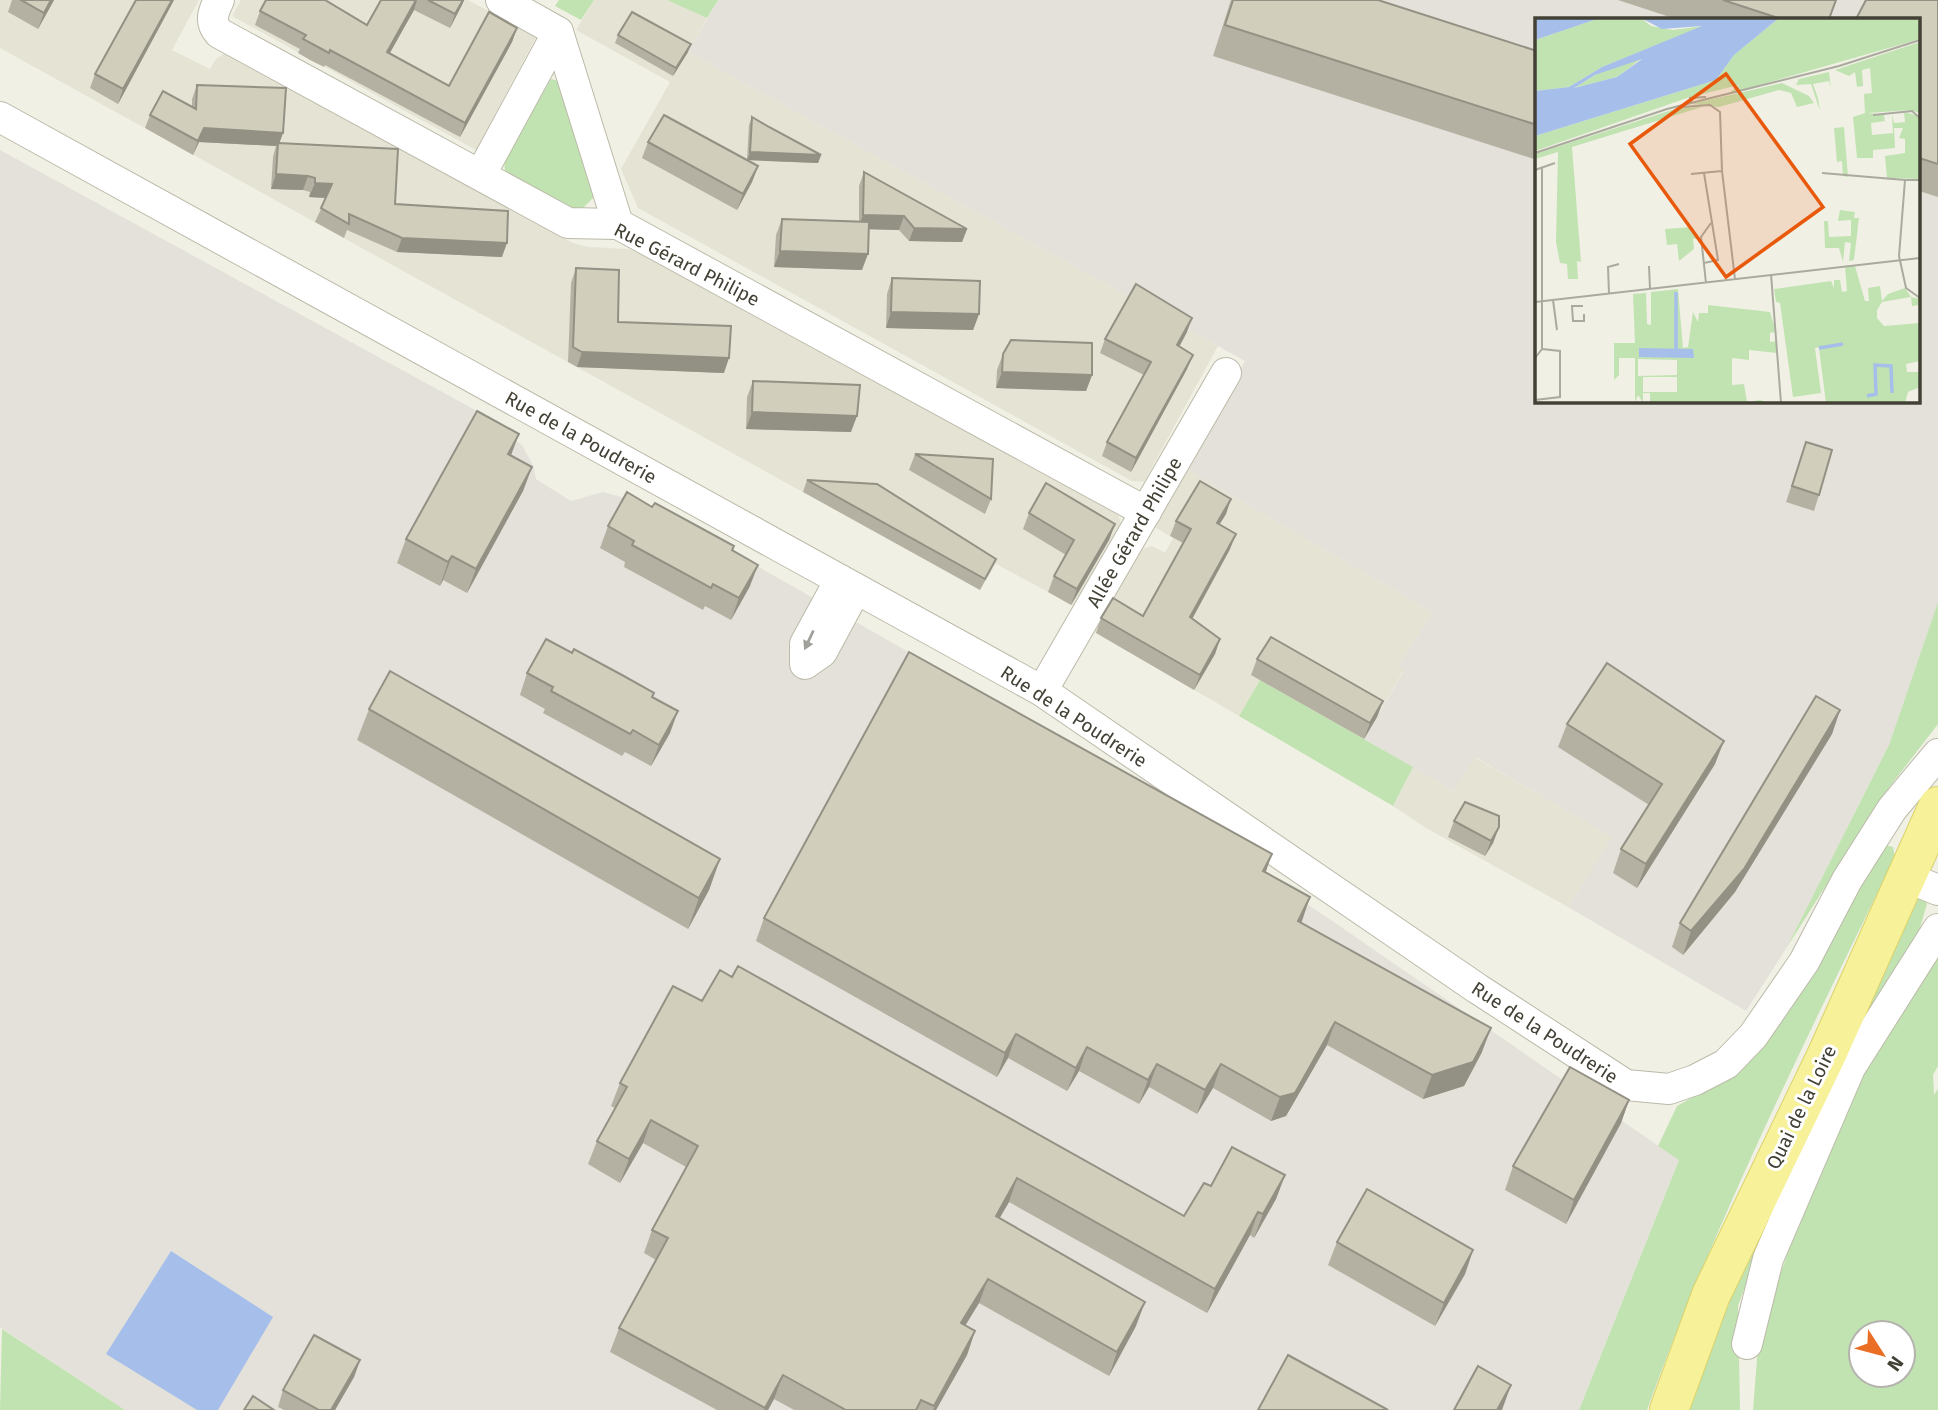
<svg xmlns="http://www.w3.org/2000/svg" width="1938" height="1410" font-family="'Fira Sans',sans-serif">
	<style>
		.residential { fill: #e5e3d4 }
		.industrial { fill: #e4e1da; fill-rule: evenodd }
		.green { fill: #c1e3b1; fill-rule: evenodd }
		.water { fill: #a6bfea }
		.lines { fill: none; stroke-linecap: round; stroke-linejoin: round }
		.minor-casing { stroke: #bcbaa9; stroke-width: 32 }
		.major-casing { stroke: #dad26b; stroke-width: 40 }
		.minor { stroke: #fff; stroke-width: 30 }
		.major { stroke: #f7f199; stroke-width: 38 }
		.wall { fill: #b5b1a2 }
		.shaded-wall { fill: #939084 }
		.building { fill: #d2cebc; stroke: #939084; stroke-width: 2 }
		.oneway { fill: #a1a09a }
		.labels { text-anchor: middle; stroke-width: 6; stroke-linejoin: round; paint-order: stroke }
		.street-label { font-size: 19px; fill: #434135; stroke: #fff }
		.inset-river { fill: none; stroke: #a6bfea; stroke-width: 3.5 }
		.inset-road { fill: none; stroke: #abaa9f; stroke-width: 2 }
		.view { fill: #e8590c; fill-opacity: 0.15; stroke: #e8590c; stroke-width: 3.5 }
		.inset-edge { fill: none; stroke: #434135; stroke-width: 3.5 }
	</style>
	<rect width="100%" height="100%" fill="#f1f0e5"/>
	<g class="residential">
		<polygon points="0,0 199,0 172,50 210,69 216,59 225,53 573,243 588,247 628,249 638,253 1118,515 1121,524 1076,607 996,564 980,590 0,48"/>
		<polygon points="241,0 468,0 536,37 476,150 232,16"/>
		<polygon points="594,0 667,0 707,18 688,52 1218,346 1144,482 1132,481 638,208 621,169 670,82 576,30"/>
		<polygon points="1186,469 1432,612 1399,666 1404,670 1364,739 1260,680 1239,716 1093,631 1140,550 1152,546 1165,553 1173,538 1153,526"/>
		<polygon points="1474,757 1613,837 1568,907 1426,828 1393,806 1413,767 1454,791"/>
	</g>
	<g class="industrial">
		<path d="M 718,0 L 1938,0 L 1938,602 L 1889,745 L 1787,947 L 1746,1011 L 1568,907 L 1612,837 L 1475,757 L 1454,791 L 1364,739 L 1404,671 L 1398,667 L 1432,612 L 1186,469 L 1245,361 L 688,52 ZM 1537,19 L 1919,19 L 1919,401 L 1537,401 Z"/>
		<polygon points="0,150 479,412 522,445 533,465 536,479 571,501 603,492 647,504 1031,721 1328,918 1679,1160 1579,1410 125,1410 0,1327"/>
	</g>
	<g class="green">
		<polygon points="559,0 594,0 581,20 555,6"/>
		<polygon points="667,0 718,0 707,18"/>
		<polygon points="551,79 559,81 596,195 580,211 570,211 505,172 504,159"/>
		<polygon points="1938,602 1938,724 1884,794 1787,947 1889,745"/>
		<polygon points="1260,680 1413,767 1393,806 1239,716"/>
		<path d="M 1885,845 L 1893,847 L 1895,857 C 1806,1039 1716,1219 1647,1410 L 1579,1410 L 1679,1160 L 1658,1146 L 1677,1106 L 1721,1081 Z"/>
		<polygon points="1922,896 1927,904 1920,928 1865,1023 1751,1270 1738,1306 1740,1410 1684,1410 1713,1331 1918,898"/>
		<path d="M 1938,946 L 1938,1066 L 1933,1075 L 1934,1095 L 1938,1089 L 1938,1410 L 1753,1410 L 1759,1334 L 1812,1185 L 1854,1086 ZM 1861,1333 L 1903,1333 L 1903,1375 L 1861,1375 Z"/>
		<polygon points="2,1329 125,1410 0,1410"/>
	</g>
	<polygon class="water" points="171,1251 273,1317 218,1410 197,1410 106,1354"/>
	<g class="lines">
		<defs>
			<g id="minor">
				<path d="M 219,0 C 213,12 209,22 219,33 L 568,223 L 618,224 L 1146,512"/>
				<polyline points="501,0 558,32 618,224"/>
				<polyline points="0,117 1042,691 1478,989 1626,1085 1669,1089 1695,1080 1726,1064 1753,1036 1804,962 1847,880 1892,809 1938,754"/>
				<polyline points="481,174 558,32"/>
				<polyline points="840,580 805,644 805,664 822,652 856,589"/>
				<polyline points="1042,691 1226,373"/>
				<polyline points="1906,877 1938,890"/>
				<polyline points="1747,1344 1768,1259 1850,1068 1938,929"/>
			</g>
			<polyline id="major" points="1669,1410 1711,1295 1827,1054 1938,806"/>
		</defs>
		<use href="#minor" class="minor-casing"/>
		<use href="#major" class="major-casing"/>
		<use href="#minor" class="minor"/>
		<use href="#major" class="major"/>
	</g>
	<g class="wall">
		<polygon points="12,0 54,0 38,29 8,12"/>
		<polygon points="174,0 118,104 90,88 95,74"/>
		<polygon points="381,0 464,0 450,28 414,10 389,54 449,86 517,28 512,42 460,137 325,65 324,67 310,60 298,53 300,49 255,25 260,11 367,25"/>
		<polygon points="1231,0 1378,0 1537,51 1537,160 1213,56"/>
		<polygon points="1618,0 1836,0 1829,19 1676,19"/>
		<polygon points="1938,0 1938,197 1919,191 1919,19"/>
		<polygon points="618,35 688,52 673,76 615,43"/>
		<polygon points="197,85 283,133 279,143 395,204 502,257 397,252 347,230 344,238 315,222 326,198 309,197 310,192 303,190 271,189 273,157 276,146 199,142 193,155 145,128 150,115 192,106 192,99"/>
		<polygon points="752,117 821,155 818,163 747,160 749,125"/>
		<polygon points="648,142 758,166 752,182 737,210 642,158"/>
		<polygon points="864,172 967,229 962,242 909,241 899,230 868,229 862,270 774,267 776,235 782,219 859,221 859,186"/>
		<polygon points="576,268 618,322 724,373 577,367 568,362 571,283"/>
		<polygon points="892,278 979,314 973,330 886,328 887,294"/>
		<polygon points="1187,332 1179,347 1187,369 1131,472 1102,456 1107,442 1144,375 1100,353 1105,339"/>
		<polygon points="1003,354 1092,375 1086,391 996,388 997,370"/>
		<polygon points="753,381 851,432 746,429 747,397"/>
		<polygon points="1806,442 1819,495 1814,511 1786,502"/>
		<polygon points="915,454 991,499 985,514 909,470"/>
		<polygon points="511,455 532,467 523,491 467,593 443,580 440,586 397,563 406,539"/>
		<polygon points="807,480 991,570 980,590 803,492"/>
		<polygon points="652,507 734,546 733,551 750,586 731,620 705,606 703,610 624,567 625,562 600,548 608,526"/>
		<polygon points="1029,513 1115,524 1109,540 1071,605 1048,592 1054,576 1066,555 1023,529"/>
		<polygon points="1226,514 1219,525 1230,549 1192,619 1220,639 1215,654 1194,690 1096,633 1101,618 1143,616 1183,543 1170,536 1176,521"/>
		<polygon points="572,653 654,693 652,697 670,733 651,766 625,752 622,756 543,713 545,709 520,695 527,673"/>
		<polygon points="1257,659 1383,701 1377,717 1364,739 1251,675"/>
		<polygon points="369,709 720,859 709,890 688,929 357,740"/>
		<polygon points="1840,710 1832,734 1735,892 1683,955 1672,947 1680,923"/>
		<polygon points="1567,724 1715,764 1637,888 1613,873 1621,849 1649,805 1558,747"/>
		<polygon points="1454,821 1499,827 1493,843 1485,856 1448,837"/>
		<polygon points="1272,854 1265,872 1301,923 1482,1052 1464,1086 1423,1099 1327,1045 1286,1116 1271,1121 1213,1088 1197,1114 1149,1087 1139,1104 1079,1071 1067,1091 1008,1058 997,1077 756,941 764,918"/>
		<polygon points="702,1001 1184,1216 1211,1186 1285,1175 1276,1199 1254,1238 1250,1235 1207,1313 1009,1202 999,1218 1136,1326 1109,1376 979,1303 965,1326 975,1331 967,1355 936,1410 794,1410 774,1399 768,1410 717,1410 610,1352 619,1328 656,1260 644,1253 652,1230 686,1167 643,1143 620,1183 588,1164 597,1141 615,1108 611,1106 620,1083"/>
		<polygon points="1629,1100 1621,1123 1566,1224 1505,1190 1513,1166"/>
		<polygon points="1337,1242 1473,1250 1465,1274 1435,1326 1328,1265"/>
		<polygon points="360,1360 354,1377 335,1410 284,1410 278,1407 283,1390"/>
	</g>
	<g class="shaded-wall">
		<polygon points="51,0 54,0 38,29 44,13"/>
		<polygon points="172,0 174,0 118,104 123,89"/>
		<polygon points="416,0 417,0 414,10 382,67 387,52"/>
		<polygon points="463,0 464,0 462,5 450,28 455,14"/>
		<polygon points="517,28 512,42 460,137 465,123"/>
		<polygon points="691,44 688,52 673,76 676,68"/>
		<polygon points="204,128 283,133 278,147 278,143 276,146 199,142 193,155 198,141"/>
		<polygon points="750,152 821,155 818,163 747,160"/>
		<polygon points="758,166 752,182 737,210 743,194"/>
		<polygon points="276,174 308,176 303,190 271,189"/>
		<polygon points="315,183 332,184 327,198 309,197"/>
		<polygon points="863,215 904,216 899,230 858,229"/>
		<polygon points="914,228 967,229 962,242 909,241"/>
		<polygon points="402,238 507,243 502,257 397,252"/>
		<polygon points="780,251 868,254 862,270 774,267"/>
		<polygon points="891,312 979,314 973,330 886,328"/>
		<polygon points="1192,318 1187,332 1172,360 1177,345"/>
		<polygon points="582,352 729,358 724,373 577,367"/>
		<polygon points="1193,355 1187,369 1131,472 1136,458"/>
		<polygon points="1002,372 1092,375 1086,391 996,388"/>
		<polygon points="752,412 857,416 851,432 746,429"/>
		<polygon points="519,434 510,458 508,454"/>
		<polygon points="532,467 523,491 467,593 476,569"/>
		<polygon points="1231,499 1226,514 1211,538 1217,523"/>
		<polygon points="1115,524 1109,540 1071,605 1077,589"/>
		<polygon points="1236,534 1230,549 1185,632 1190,617"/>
		<polygon points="452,556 443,580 440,586 448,562"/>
		<polygon points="758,565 750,586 731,620 739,598"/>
		<polygon points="1220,639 1215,654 1194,690 1200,675"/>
		<polygon points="1383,701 1377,717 1364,739 1370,723"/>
		<polygon points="1840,710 1832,734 1735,892 1683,955 1691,931"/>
		<polygon points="678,711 670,733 651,766 659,745"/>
		<polygon points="1724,741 1715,764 1637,888 1646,864"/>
		<polygon points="1499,827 1493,843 1485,856 1491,841"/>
		<polygon points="1272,854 1264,877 1263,871"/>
		<polygon points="720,859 709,890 688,929 699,898"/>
		<polygon points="1310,897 1302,921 1289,945 1298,921"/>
		<polygon points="1335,1022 1327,1045 1286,1116 1271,1121 1280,1097"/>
		<polygon points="1491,1028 1482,1052 1464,1086 1423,1099 1432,1075"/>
		<polygon points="1016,1034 1008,1058 997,1077 1005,1053"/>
		<polygon points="1087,1047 1079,1071 1067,1091 1076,1068"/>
		<polygon points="1157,1064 1149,1087 1139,1104 1148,1080"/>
		<polygon points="1221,1064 1213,1088 1197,1114 1205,1090"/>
		<polygon points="1629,1100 1621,1123 1566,1224 1574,1200"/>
		<polygon points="651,1120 643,1143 620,1183 629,1159"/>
		<polygon points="1285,1175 1276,1199 1254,1238 1263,1214"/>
		<polygon points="1017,1178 1009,1202 987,1240 996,1216"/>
		<polygon points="1258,1212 1250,1235 1207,1313 1215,1289"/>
		<polygon points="1473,1250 1465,1274 1435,1326 1444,1303"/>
		<polygon points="988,1279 979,1303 952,1347 961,1323"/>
		<polygon points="1145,1302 1136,1326 1109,1376 1117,1352"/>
		<polygon points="975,1331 967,1355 936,1410 933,1410"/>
		<polygon points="360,1360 354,1377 335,1410 331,1410"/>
		<polygon points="783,1375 774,1399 768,1410 764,1410"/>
		<polygon points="1511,1385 1502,1410 1497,1410"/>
	</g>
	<g class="building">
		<polygon points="21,0 51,0 44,13"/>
		<polygon points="136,0 172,0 123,89 95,74"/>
		<polygon points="266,0 325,0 367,25 381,0 416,0 387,52 449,86 489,12 517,28 465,123 330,50 329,53 303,39 306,35 260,11"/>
		<polygon points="428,0 463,0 455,14"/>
		<polygon points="1233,0 1378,0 1537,51 1537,125 1225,25"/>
		<polygon points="1723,0 1836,0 1829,19 1781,19"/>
		<polygon points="1866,0 1938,0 1938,164 1919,158 1919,19 1856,19"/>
		<polygon points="632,12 691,44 676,68 618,35"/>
		<polygon points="197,85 286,88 283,133 204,128 198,141 150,115 163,91 196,109"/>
		<polygon points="664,115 758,166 743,194 648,142"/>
		<polygon points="752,117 769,127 821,155 750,152"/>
		<polygon points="278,143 398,149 395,204 508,211 507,243 402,238 349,214 349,224 321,208 332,184 315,183 315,178 308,176 276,174"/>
		<polygon points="864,172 967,229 914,228 904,216 863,215"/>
		<polygon points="782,219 869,222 868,254 780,251"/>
		<polygon points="576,268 619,270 618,322 731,326 729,358 582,352 573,347"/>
		<polygon points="892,278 980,281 979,314 891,312"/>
		<polygon points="1136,284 1192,318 1177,345 1193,355 1136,458 1107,442 1151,362 1105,339"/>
		<polygon points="1011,340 1092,343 1092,375 1002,372 1003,354"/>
		<polygon points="753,381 860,385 857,416 752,412"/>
		<polygon points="477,411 519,434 508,454 532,467 476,569 452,556 448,562 406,539"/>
		<polygon points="1806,442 1832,450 1819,495 1792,486"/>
		<polygon points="915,454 993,459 991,499"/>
		<polygon points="807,480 877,484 996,559 985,579"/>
		<polygon points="1200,481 1231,499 1217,523 1236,534 1190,617 1220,639 1200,675 1101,618 1113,598 1143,616 1191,529 1176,521"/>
		<polygon points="1046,483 1115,524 1077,589 1054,576 1074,540 1029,513"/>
		<polygon points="627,492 652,507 655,503 734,546 732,550 758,565 739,598 713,584 711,588 632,545 634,541 608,526"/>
		<polygon points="1271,637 1383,701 1370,723 1257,659"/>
		<polygon points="546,639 572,653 574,649 622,675 654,693 652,697 678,711 659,745 633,730 630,734 551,691 553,687 527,673"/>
		<polygon points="909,652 1272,854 1263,871 1310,897 1298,921 1491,1028 1473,1062 1432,1075 1335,1022 1295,1093 1280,1097 1221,1064 1205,1090 1157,1064 1148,1080 1087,1047 1076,1068 1016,1034 1005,1053 764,918"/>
		<polygon points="1607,663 1724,741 1646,864 1621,849 1662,784 1567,724"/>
		<polygon points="390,671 720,859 699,898 369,709"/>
		<polygon points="1816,696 1840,710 1744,869 1691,931 1680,923"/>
		<polygon points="1465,802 1499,816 1499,827 1491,841 1454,821"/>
		<polygon points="738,966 1184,1216 1204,1183 1211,1186 1232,1147 1285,1175 1263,1214 1258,1212 1215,1289 1017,1178 996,1216 1145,1302 1117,1352 988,1279 961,1323 975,1331 934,1406 921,1400 916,1410 846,1410 783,1375 765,1408 619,1328 668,1238 652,1230 698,1146 651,1120 629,1159 597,1141 627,1087 620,1083 673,986 702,1001 720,970 732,977"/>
		<polygon points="1570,1067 1629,1100 1574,1200 1513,1166"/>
		<polygon points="1367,1189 1473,1250 1444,1303 1337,1242"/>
		<polygon points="314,1335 360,1360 331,1410 319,1410 283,1390"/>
		<polygon points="1288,1355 1388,1410 1258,1410"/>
		<polygon points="1478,1366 1511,1385 1497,1410 1454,1410"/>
		<polygon points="253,1396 274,1410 244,1410"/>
	</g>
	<defs><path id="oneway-solid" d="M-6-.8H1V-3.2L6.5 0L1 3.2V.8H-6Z" transform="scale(1.75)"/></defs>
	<use class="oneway" href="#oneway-solid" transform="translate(809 640) rotate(115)"/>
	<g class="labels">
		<g class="street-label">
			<text transform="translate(687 264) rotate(27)" y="7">Rue Gérard Philipe</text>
			<text transform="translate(581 437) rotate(29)" y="7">Rue de la Poudrerie</text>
			<text transform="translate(1134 532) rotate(-60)" y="7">Allée Gérard Philipe</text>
			<text transform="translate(1074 716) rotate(33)" y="7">Rue de la Poudrerie</text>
			<text transform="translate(1545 1032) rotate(33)" y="7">Rue de la Poudrerie</text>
			<text transform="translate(1801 1107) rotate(-64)" y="7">Quai de la Loire</text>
		</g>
	</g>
	<g transform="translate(1535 18)">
		<rect width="385" height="385" fill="#f1f0e5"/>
		<path d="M 65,0 L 106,0 L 116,8 L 138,12 L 168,8 L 67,49 L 34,69 L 0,73 L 0,22 ZM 244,0 L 385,0 L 385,21 L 190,77 L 157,83 L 194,75 L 204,67 L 152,80 L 0,133 L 0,118 L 181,62 L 199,37 ZM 385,24 L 385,95 L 375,92 L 333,95 L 349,97 L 350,103 L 336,105 L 337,117 L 358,115 L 357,96 L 359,105 L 370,104 L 369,94 L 384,98 L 385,161 L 352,160 L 350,138 L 370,135 L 370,121 L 364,120 L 368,110 L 359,110 L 360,130 L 338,132 L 338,140 L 322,140 L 318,99 L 330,95 L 329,76 L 337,75 L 335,50 L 327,52 L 328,68 L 322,69 L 320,54 L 314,58 L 300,52 ZM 107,40 L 82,59 L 39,70 L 60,57 ZM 294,54 L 296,71 L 294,63 L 278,66 L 283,80 L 285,93 L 276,66 L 261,67 L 264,61 ZM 247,65 L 274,78 L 279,85 L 262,89 L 256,75 L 244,72 L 184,89 L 156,86 ZM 167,89 L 37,129 L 46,244 L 42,243 L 43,261 L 33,261 L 32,246 L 25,245 L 21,224 L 23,134 L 0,141 L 0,136 L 143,90 ZM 309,109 L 313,159 L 308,158 L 307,143 L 302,144 L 299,110 ZM 305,192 L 320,194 L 319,200 L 324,200 L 319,242 L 314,243 L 316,225 L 310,224 L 308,244 L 304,230 L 290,230 L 289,203 L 293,203 L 294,219 L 316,218 L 316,202 L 303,203 ZM 157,209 L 164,220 L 158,221 L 159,231 L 144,243 L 142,226 L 132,227 L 130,211 ZM 320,248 L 330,283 L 334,283 L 333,270 L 345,268 L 347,283 L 353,276 L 370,270 L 376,279 L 385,281 L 385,287 L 377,288 L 376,279 L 347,284 L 342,292 L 342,300 L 349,308 L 385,305 L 385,343 L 371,346 L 372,354 L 385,354 L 385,369 L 373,374 L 370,385 L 291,385 L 284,330 L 306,326 L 280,330 L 286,375 L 258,379 L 245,285 L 241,284 L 239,271 L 296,263 L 299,270 L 299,262 L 305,262 L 307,274 L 312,273 L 310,249 ZM 143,271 L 148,330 L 153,329 L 158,294 L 163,304 L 164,295 L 173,295 L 173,287 L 235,294 L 241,314 L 235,315 L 235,324 L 242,323 L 242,335 L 214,332 L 214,342 L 197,340 L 197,367 L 209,366 L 212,384 L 225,382 L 234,385 L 115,385 L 115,375 L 108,375 L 108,385 L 103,377 L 100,385 L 100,340 L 84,340 L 84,357 L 79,362 L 79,325 L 100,325 L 98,276 L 111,275 L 112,306 L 116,307 L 116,274 ZM 103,341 L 142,342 L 142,357 L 103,358 ZM 108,359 L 142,359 L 142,374 L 108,374 Z" fill="#c1e3b1" fill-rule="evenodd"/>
		<path d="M 0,0 L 65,0 L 0,22 ZM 106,0 L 244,0 L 199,37 L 181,62 L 0,118 L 0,73 L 34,69 L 67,49 L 167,8 L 127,11 ZM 107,41 L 82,59 L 39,70 L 60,57 ZM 104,330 L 158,331 L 159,340 L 104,339 Z" fill="#a6bfea" fill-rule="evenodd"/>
		<path class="inset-river" d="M 141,274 L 141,331M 284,330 L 308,326M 332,378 L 341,376 L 340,347 L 356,348 L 357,375"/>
		<path class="inset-road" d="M 156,85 L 155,80 L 171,79M 147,89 L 175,87 L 185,94 L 187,153 L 200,261M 338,97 L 377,93 L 385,100M 0,135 L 132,91 L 304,48 L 385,22M 0,152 L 20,145M 287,155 L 370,162M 156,156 L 187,153M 385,162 L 370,162 L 364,238 L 371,270 L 385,280M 169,245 L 183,242 L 169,155M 114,248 L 115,271M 236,256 L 246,385M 171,265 L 166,219 L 176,205M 74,276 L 73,249 L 84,246M 18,282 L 22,312M 0,284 L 385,240M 48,288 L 37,288 L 38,303 L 49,303 L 49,296M 0,340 L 7,331 L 7,150M 0,382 L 25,379 L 25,333 L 7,331"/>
		<path class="view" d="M 191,56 L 288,189 L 191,259 L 95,126 Z"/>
		<rect width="385" height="385" class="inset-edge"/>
	</g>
	<g transform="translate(1882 1354) rotate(126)"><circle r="33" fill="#ffffff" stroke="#b4b3ae" stroke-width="2"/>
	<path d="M0-5L12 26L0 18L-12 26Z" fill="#ea6e24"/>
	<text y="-10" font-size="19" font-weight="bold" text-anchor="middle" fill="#434135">N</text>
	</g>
</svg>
